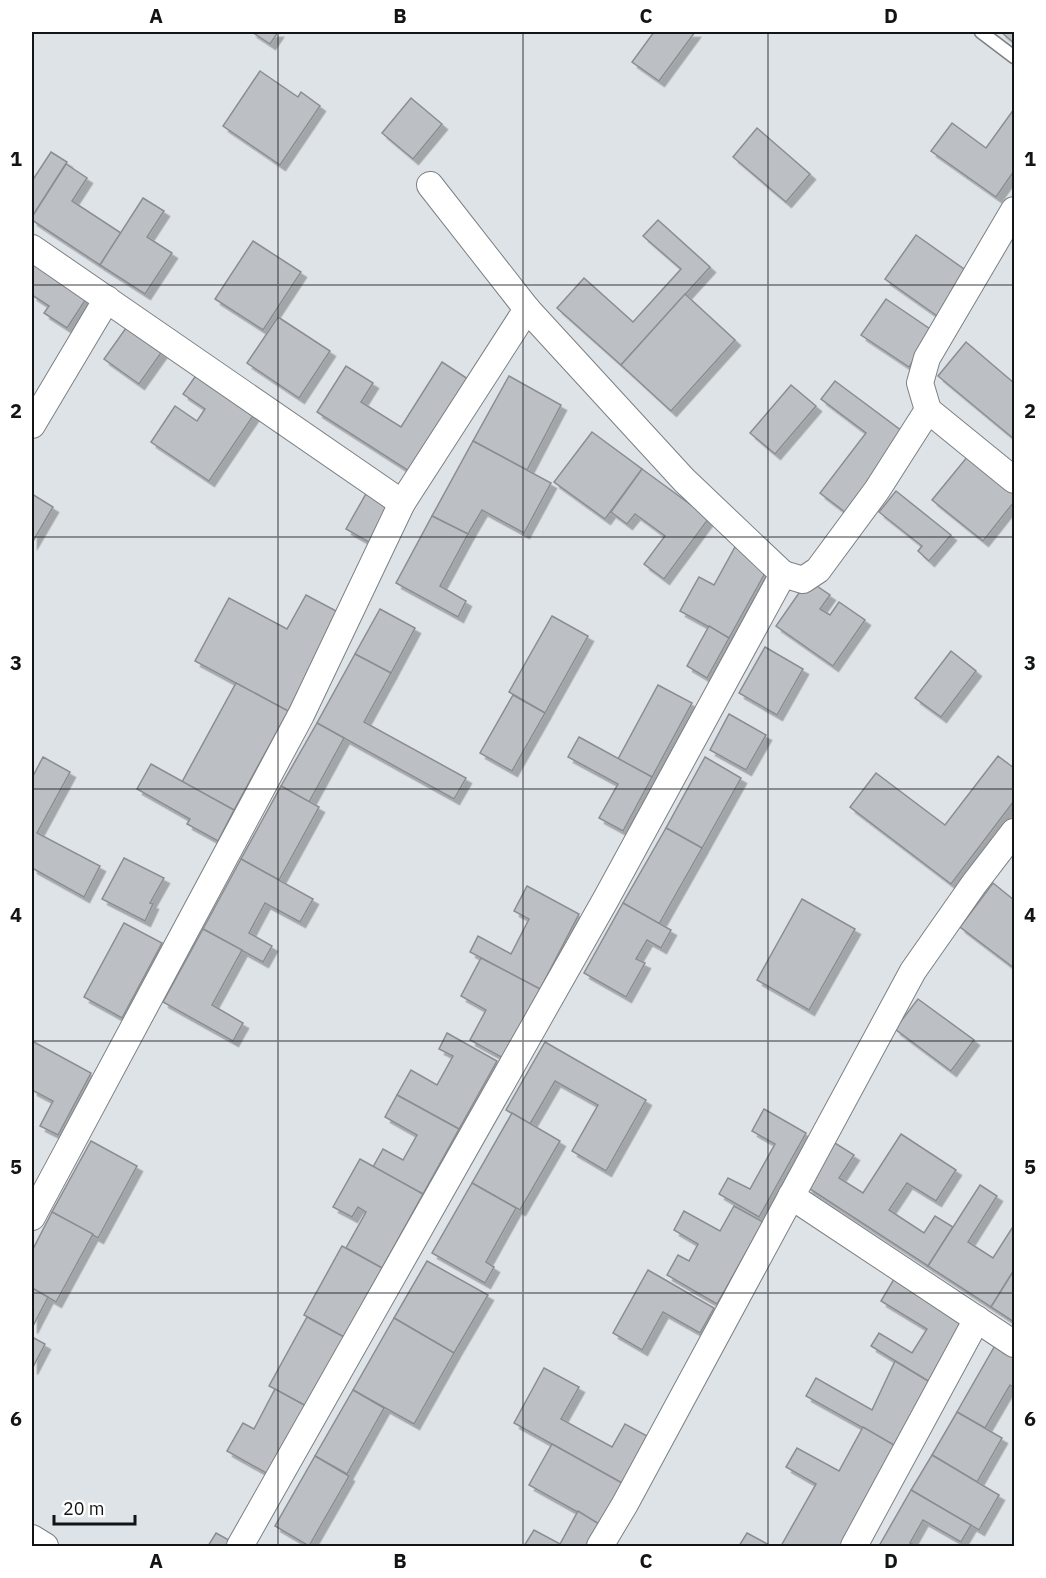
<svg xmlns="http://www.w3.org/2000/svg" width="1046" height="1578" font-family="'IBM Plex Sans',sans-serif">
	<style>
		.building { fill: #bcc0c4; stroke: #8a8e92; stroke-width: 1.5; filter: url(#shadow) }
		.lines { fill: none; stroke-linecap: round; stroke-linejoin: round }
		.service-casing { stroke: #7c8084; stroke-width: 15 }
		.minor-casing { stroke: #7c8084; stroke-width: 28 }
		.service { stroke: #fff; stroke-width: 12 }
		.minor { stroke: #fff; stroke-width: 26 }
		.grid { fill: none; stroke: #121415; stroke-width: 1.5; stroke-opacity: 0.55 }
		.neatline { fill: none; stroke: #121415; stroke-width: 2 }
		.grid-label { font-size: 20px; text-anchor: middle; font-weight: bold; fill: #121415 }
	</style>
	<defs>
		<filter id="shadow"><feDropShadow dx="5.5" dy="5.5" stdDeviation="0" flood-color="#0004"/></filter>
	</defs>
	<rect width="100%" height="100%" fill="#dee3e7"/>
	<g class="building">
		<polygon points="252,32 278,32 270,44"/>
		<polygon points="654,32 695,32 659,81 632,62"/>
		<polygon points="1001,32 1014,32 1014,43"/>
		<polygon points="260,71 298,97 301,92 320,106 280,165 223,126"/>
		<polygon points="411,98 442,124 413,159 382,133"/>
		<polygon points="1014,109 1014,171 996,197 931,151 952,123 986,148"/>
		<polygon points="757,128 810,174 786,202 733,157"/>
		<polygon points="51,152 67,162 32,217 32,181"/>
		<polygon points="66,164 87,178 72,201 121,233 100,265 32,220 32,217"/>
		<polygon points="143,198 164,211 147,237 172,253 145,294 100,265"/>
		<polygon points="658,220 710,267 621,365 557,308 584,278 633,322 681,269 643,236"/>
		<polygon points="916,235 971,274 940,318 885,279"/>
		<polygon points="253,241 301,272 263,330 215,299"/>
		<polygon points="32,263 86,299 67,328 44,313 49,306 32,295"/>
		<polygon points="685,294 735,340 671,411 621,365"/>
		<polygon points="886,299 933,331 909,367 861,335"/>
		<polygon points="278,317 330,351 299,398 247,363"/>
		<polygon points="126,328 161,353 139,384 104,359"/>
		<polygon points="966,342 1014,383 1014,439 938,376"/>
		<polygon points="442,362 471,381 412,473 317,412 346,366 373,383 361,402 401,427"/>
		<polygon points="197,374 255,413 209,481 151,442 175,406 197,421 205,409 183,394"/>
		<polygon points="509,376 561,405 527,470 473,441"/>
		<polygon points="835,381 910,437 850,516 820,493 866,433 821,399"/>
		<polygon points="791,385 816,406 775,454 750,433"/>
		<polygon points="592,432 642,469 605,519 554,482"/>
		<polygon points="473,441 551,483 524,533 482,510 468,534 432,516"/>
		<polygon points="968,456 1014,493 1014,502 983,541 932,500"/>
		<polygon points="642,469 709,518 664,579 644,564 665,536 635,514 627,524 611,512"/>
		<polygon points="896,491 951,535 929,561 918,551 922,546 879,512"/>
		<polygon points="367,492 395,508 374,545 346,529"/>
		<polygon points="32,494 53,507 32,543"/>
		<polygon points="432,516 468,534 440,586 466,601 458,617 396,583"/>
		<polygon points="735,547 769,566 729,638 680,611 699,577 714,585"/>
		<polygon points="808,580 830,595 820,609 830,615 839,602 865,620 833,666 776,626"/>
		<polygon points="306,595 340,613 288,711 195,661 229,598 287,629"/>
		<polygon points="380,609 415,628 391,673 355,654"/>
		<polygon points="552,616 588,636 545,713 509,692"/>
		<polygon points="709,626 729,638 707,678 687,666"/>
		<polygon points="765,647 803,669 777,715 739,693"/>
		<polygon points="951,651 976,671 941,717 915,698"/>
		<polygon points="355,654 391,673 364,722 466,778 454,799 317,723"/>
		<polygon points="236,683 288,711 234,810 182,782"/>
		<polygon points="658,685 692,703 652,777 618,759"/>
		<polygon points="513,695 545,713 512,771 480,753"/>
		<polygon points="729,714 766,735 746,770 710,750"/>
		<polygon points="317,723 344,738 309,802 281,786"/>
		<polygon points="579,737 652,777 623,831 599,818 618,784 568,757"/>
		<polygon points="998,756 1014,768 1014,801 951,884 850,807 876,773 945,825"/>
		<polygon points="43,757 70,772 37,833 100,866 84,897 32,868 32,778"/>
		<polygon points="705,757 741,778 702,848 666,828"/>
		<polygon points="151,764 234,810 218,841 187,824 190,819 137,789"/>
		<polygon points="281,786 319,807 279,880 241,859"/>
		<polygon points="666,828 702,848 659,924 623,903"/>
		<polygon points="124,858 164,878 150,903 153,904 145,921 102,899"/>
		<polygon points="241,859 313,899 300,922 265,903 249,933 272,946 263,962 203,929"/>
		<polygon points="993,883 1014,900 1014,968 960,927"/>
		<polygon points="527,886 579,914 540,989 470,952 478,936 511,954 529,919 514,911"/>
		<polygon points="802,899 855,929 809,1010 757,980"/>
		<polygon points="623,903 671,930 661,948 647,940 636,959 645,963 626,997 584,973"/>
		<polygon points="124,923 162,943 122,1018 84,997"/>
		<polygon points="203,929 242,950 212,1005 243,1023 233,1041 163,1002"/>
		<polygon points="481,958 540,989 503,1058 470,1040 486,1010 461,996"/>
		<polygon points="918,999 974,1040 951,1071 895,1029"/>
		<polygon points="447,1033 497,1061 459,1129 397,1095 411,1070 437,1085 453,1056 439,1049"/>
		<polygon points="32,1041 91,1073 58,1135 40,1126 53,1101 32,1090"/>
		<polygon points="545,1042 646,1100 606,1171 572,1151 598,1105 555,1081 530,1124 506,1110"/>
		<polygon points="397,1095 459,1129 423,1194 373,1167 383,1149 403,1160 417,1135 385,1117"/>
		<polygon points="764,1109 806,1133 759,1217 719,1194 728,1178 750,1189 775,1144 752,1131"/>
		<polygon points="512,1113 560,1141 520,1210 472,1183"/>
		<polygon points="901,1134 956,1170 936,1201 907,1183 889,1210 924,1233 935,1216 953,1227 928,1266 807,1187 835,1143 854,1155 839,1178 863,1193"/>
		<polygon points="91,1141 137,1166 98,1238 52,1212"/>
		<polygon points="360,1159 423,1194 382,1268 346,1248 366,1212 358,1207 352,1217 333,1207"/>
		<polygon points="472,1183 516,1208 486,1262 494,1267 485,1283 432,1253"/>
		<polygon points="980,1185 997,1196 968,1242 993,1258 1014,1225 1014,1270 991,1307 928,1266"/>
		<polygon points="734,1206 763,1222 717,1304 667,1275 678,1255 689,1261 698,1244 674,1230 684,1211 720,1231"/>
		<polygon points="52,1212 93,1234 56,1302 32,1288 32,1251"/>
		<polygon points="342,1246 382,1268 344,1337 304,1315"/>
		<polygon points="427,1261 488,1295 454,1353 394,1318"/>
		<polygon points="648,1270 714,1308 700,1333 663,1312 642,1350 613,1333"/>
		<polygon points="1014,1270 1014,1322 991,1307"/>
		<polygon points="894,1279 967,1324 933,1384 871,1346 879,1333 912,1353 927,1329 881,1301"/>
		<polygon points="32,1288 48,1297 32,1328"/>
		<polygon points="307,1317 344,1337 306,1406 269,1386"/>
		<polygon points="394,1318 454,1353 414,1424 353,1390"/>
		<polygon points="32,1337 45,1344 32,1369"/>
		<polygon points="997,1342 1014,1352 1014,1388 1010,1385 985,1428 957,1412"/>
		<polygon points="895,1361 933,1384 899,1448 806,1396 816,1378 872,1410"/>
		<polygon points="544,1368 579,1387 561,1419 612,1447 625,1424 647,1436 622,1483 514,1423"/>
		<polygon points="275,1389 306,1406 268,1474 227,1451 243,1423 254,1429"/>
		<polygon points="353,1390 384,1408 347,1474 315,1456"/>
		<polygon points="957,1412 1002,1438 977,1482 932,1455"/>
		<polygon points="863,1427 899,1448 845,1546 781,1546 816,1484 786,1467 797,1448 839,1471"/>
		<polygon points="552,1444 622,1483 599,1524 529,1485"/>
		<polygon points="932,1455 999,1495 979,1530 911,1490"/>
		<polygon points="315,1456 349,1476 309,1546 275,1526"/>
		<polygon points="911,1490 971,1525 961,1542 923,1520 910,1543 917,1546 879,1546"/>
		<polygon points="578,1511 599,1524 587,1546 524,1546 534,1530 560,1544"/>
		<polygon points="216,1533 234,1543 232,1546 208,1546"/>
		<polygon points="747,1533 771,1546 739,1546"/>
	</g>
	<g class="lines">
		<defs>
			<polyline id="service" points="981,32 1014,57"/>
			<g id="minor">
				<polyline points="430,185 527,309 684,480 783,574"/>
				<polyline points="32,248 402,503"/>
				<polyline points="928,410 1014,480"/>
				<polyline points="32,425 107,299"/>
				<polyline points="791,1196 1014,1344"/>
				<polyline points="32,1217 301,715 402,503 527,309"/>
				<polyline points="32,1538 45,1546"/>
				<polyline points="240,1546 606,899 783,574 803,580 818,570 877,490 928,410 920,383 927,358 1014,210"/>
				<polyline points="600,1546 625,1504 913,971 974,884 1014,832"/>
				<polyline points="854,1546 977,1319"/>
			</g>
		</defs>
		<use href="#service" class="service-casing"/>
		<use href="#minor" class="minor-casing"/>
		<use href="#service" class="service"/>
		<use href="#minor" class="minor"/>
	</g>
	<path class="grid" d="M 278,32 L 278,1546M 523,32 L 523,1546M 768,32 L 768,1546M 32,285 L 1014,285M 32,537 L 1014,537M 32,789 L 1014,789M 32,1041 L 1014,1041M 32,1293 L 1014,1293"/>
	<rect width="1046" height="1578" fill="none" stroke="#ffffff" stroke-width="66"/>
	<path d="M54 1515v9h81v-9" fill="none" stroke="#121415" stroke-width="3"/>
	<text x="63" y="1515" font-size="18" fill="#121415" stroke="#ffffff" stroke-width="4.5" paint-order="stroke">20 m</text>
	<rect x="33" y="33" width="980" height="1512" class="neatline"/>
	<g class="grid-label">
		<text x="156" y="23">A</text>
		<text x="400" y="23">B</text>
		<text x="646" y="23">C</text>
		<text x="891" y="23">D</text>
		<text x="16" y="166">1</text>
		<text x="1030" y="166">1</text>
		<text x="16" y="418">2</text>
		<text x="1030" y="418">2</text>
		<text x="16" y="670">3</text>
		<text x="1030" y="670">3</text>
		<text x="16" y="922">4</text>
		<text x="1030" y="922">4</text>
		<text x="16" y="1174">5</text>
		<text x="1030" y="1174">5</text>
		<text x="16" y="1426">6</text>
		<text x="1030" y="1426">6</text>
		<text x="156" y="1568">A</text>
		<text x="400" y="1568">B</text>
		<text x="646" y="1568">C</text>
		<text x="891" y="1568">D</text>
	</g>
</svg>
